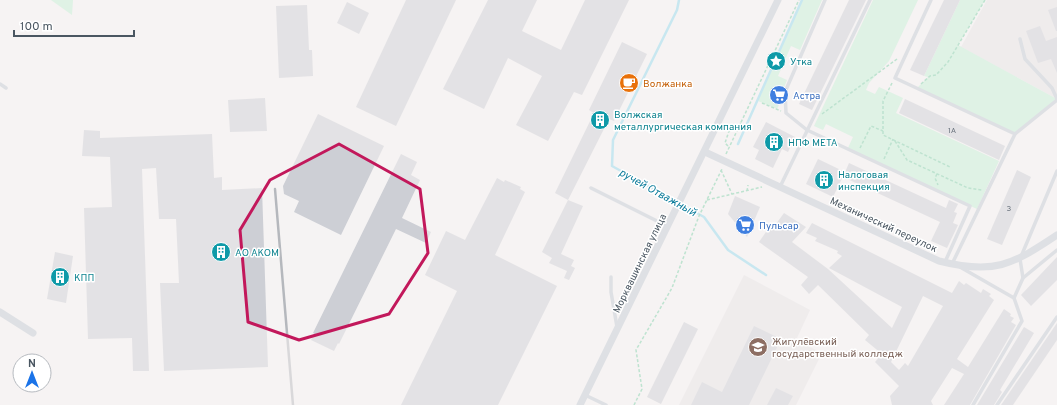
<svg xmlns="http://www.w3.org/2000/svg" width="1057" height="405" font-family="Overpass,sans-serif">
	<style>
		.education { fill: #e6e4e5 }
		.green { fill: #c3f1d5 }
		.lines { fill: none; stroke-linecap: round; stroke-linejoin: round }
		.stream { stroke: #90daee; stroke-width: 2.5 }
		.building { fill: #cdcfd5; fill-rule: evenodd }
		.path { stroke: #7ad0a6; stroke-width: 1.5; stroke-dasharray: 3 2; stroke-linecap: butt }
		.lane { stroke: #c1cad2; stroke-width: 3.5 }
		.street { stroke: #c1cad2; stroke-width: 7 }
		.rail { stroke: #b5b8bd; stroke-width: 2.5 }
		.marked { fill: none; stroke: #c2185b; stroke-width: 3; stroke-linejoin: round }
		.labels { text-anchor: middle; stroke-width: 3; stroke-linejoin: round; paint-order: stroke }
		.number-label { font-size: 8px; fill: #6b747e }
		.culture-label { font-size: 10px; fill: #0d838f; stroke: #fff; text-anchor: start }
		.food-label { font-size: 10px; fill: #c56008; stroke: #fff; text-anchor: start }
		.shop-label { font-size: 10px; fill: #366cbe; stroke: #fff; text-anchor: start }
		.street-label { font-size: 10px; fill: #4a5661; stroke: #fff }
		.education-label { font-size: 10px; fill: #785e54; stroke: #fff; text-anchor: start }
		.water-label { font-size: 11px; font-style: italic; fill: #0c7c9b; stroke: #fff }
	</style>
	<rect width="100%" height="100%" fill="#f5f3f3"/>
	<g class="education">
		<polygon points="987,0 1057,0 1057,99 961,47"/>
		<polygon points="744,275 810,310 796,340 822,353 796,405 679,405"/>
	</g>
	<g class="green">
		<polygon points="51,0 73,0 72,15"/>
		<polygon points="802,0 822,0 800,50 791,46 778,76 787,80 783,90 777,88 772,97 781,101 777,109 758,101"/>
		<polygon points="873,0 918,0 889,61 869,83 866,90 875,94 879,87 903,98 896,113 999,161 977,209 848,148 853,137 826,124 823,130 814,126"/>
		<polygon points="960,0 985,0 958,45 1057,99 1015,134 917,88 928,77 924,76"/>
	</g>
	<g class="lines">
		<g class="stream">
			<polyline points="679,0 677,10 613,140 612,166 704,217 728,250 766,275"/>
			<polyline points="738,144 802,0"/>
		</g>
	</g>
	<g class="building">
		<polygon points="406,0 456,0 396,126 356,107"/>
		<polygon points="488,0 537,0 522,31 561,50 585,0 629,0 582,95 574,92 548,141 516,125 542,76 508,58 484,109 443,89"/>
		<polygon points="849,0 866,0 812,110 799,104"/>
		<polygon points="944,0 960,0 924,76 910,70"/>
		<polygon points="347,2 369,13 359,34 337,23"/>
		<polygon points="307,5 309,50 312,50 313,76 279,78 276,6"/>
		<polygon points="1057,7 1057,31 1056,31 1048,10"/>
		<polygon points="1040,26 1046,41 1057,37 1057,73 1051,59 1038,63 1026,31"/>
		<polygon points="622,42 647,54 614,121 609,119 568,200 555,193 594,113 589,110"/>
		<polygon points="777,88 782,90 781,101 772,97"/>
		<polygon points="265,98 267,131 230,132 228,100"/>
		<polygon points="905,99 1005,146 999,160 899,113"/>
		<polygon points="318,114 384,146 341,235 294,212 299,201 284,194 283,186"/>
		<polygon points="766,122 795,137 788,152 782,149 773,168 755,159 759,150 753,147"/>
		<polygon points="84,130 100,131 100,138 212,134 214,178 222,177 222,190 262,188 268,367 164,371 160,283 179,283 176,219 159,219 156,168 142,169 149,371 133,371 132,338 88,339 84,208 112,207 110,157 82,156"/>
		<polygon points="401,154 417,162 411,175 420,180 402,218 431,232 426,243 396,229 339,344 338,343 334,351 311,340 314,333 313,333"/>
		<polygon points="818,159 845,172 833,197 806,184"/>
		<polygon points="849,163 946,208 949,200 958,204 954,212 957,213 953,223 958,225 947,248 931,241 940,222 843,177"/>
		<polygon points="1017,170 1031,177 1002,245 987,239"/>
		<polygon points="497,178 504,182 505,180 521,187 520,189 525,192 495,255 557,286 498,405 401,405 457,291 425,275 446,231 465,240"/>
		<polygon points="735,196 760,207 747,237 728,214"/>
		<polygon points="568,200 583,206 561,254 574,260 571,266 575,268 569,280 564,278 567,271 549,263 552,258 542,252"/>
		<path d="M 784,213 L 806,227 L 792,242 L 828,269 L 892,328 L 902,307 L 829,268 L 842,256 L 837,253 L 838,251 L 815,241 L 817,238 L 806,233 L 812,223 L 952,293 L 959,281 L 964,285 L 966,283 L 981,293 L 983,289 L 991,294 L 989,296 L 994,300 L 957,359 L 968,367 L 1004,309 L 1011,314 L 1010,316 L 1014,318 L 1011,322 L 1016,325 L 970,405 L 944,405 L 964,374 L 952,368 L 931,401 L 933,405 L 892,405 L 890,396 L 899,386 L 875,362 L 882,354 L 865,340 L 869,335 L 818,285 L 809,294 L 801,285 L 808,277 L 759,242 L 770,226 L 773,228 ZM 923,296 L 943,306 L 908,366 L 905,363 L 899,370 L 891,362 Z"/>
		<polygon points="55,252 73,256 66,303 47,299"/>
		<polygon points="1057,257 1057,280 1031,306 1021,295"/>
		<polygon points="684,322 698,329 661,404 647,397"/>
		<polygon points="1057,323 1057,340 1013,405 1001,405"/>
		<polygon points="754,326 781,339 749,405 691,405 702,382 722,392"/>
		<polygon points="1024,327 1034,333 1000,390 1002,392 994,405 977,405"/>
		<polygon points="776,388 793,396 788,405 767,405"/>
	</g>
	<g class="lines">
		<g class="path">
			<polyline points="892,83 883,101 883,135 950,167"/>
			<polyline points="921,84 930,76 936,75 948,62 985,0"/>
			<polyline points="762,103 781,111"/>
			<polyline points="822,114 897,59"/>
			<polyline points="895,141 907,160 968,188 982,190"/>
			<polyline points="728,146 725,143 729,131 741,123"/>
			<polyline points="860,148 871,126 883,131"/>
			<polyline points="726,154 799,0"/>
			<polyline points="884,159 893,139"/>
			<polyline points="721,170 732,194"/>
			<polyline points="937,174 935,178 938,185"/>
			<polyline points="747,191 748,185"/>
			<polyline points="707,200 762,187"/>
			<polyline points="634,405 642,389 636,350 672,288 699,216 722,169"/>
		</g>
		<g class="lane">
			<polyline points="825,0 785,92 786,113 807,130 970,206 945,262"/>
			<polyline points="931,0 895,78 1015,134 952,264"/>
			<polyline points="1020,39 1025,59 1052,88 1057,99"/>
			<polyline points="0,84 6,88"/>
			<polyline points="1015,134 1057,100"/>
			<polyline points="780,187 870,0"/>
			<polyline points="591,188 667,226"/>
			<polyline points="960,267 1014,298"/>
			<polyline points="611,277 611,292 617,327"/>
			<polyline points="1023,278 1057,250"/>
			<polyline points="585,395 606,405"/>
			<polyline points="973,405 1022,321 1014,298 1023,278 1020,259 1057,171"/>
			<polyline points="997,405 1057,317"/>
		</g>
		<g class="street">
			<path d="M 705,152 L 939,261 C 994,275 1012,265 1057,235"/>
			<polyline points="0,312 33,333"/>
			<polyline points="580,405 778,0"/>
		</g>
		<polyline class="rail" points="275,189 293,405"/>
	</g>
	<path d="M0 0H1057V405H0ZM 339,144 L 420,189 L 428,253 L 389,314 L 299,340 L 248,322 L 240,230 L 270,180 Z" fill="#f5f3f3" fill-opacity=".55" fill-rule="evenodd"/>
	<path class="marked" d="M 339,144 L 420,189 L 428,253 L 389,314 L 299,340 L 248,322 L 240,230 L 270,180 Z"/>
	<defs>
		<symbol id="sight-disc" viewBox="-11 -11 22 22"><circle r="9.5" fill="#0f9aa8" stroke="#fff"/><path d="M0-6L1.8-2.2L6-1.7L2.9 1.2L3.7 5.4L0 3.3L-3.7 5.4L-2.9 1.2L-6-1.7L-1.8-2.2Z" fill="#fff"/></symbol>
		<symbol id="cafe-disc" viewBox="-11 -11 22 22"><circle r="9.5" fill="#e8710a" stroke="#fff"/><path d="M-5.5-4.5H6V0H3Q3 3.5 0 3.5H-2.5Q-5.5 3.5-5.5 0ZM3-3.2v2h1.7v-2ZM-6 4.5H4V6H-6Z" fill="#fff"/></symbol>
		<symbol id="supermarket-disc" viewBox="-11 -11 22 22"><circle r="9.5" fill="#3f7fe0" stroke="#fff"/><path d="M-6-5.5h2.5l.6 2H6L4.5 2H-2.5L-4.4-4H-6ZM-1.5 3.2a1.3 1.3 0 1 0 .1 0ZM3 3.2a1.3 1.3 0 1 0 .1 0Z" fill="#fff"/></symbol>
		<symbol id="building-disc" viewBox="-11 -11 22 22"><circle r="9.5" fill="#0f9aa8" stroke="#fff"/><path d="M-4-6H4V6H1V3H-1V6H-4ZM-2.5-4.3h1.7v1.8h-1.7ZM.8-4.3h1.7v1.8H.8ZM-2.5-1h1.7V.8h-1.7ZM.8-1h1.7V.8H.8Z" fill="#fff"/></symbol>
		<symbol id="university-disc" viewBox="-11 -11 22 22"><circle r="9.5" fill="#8d6e63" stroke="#fff"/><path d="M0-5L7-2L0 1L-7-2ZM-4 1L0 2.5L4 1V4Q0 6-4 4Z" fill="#fff"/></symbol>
	</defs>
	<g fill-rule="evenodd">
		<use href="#sight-disc" x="765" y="50" width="22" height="22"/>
		<use href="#cafe-disc" x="618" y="72" width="22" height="22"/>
		<use href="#supermarket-disc" x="768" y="84" width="22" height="22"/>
		<use href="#building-disc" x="589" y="109" width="22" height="22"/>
		<use href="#building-disc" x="763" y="131" width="22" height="22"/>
		<use href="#building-disc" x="813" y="169" width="22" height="22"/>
		<use href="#supermarket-disc" x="734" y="214" width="22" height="22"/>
		<use href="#building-disc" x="210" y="241" width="22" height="22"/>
		<use href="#building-disc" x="49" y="266" width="22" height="22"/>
		<use href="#university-disc" x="747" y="336" width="22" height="22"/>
	</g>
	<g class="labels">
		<g class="number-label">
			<text x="952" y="133">1А</text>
			<text x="1009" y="211">3</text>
		</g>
		<g class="culture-label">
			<text x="790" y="65">Утка</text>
			<text x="614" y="118">Волжская<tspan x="614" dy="12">металлургическая компания</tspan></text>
			<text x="788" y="146">НПФ МЕТА</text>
			<text x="838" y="178">Налоговая<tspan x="838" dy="12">инспекция</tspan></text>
			<text x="235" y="256">АО АКОМ</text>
			<text x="74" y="281">КПП</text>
		</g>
		<g class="food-label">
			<text x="643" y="87">Волжанка</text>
		</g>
		<g class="shop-label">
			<text x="793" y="99">Астра</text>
			<text x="759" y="229">Пульсар</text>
		</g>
		<g class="street-label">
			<text transform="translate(884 224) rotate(25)" y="4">Механический переулок</text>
			<text transform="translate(639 263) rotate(-64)" y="4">Морквашинская улица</text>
		</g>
		<g class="education-label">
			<text x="772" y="345">Жигулёвский<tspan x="772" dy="12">государственный колледж</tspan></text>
		</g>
		<g class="water-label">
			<text transform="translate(658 192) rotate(29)" y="4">ручей Отважный</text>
		</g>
	</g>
	<g transform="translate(32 373)"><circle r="19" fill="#ffffff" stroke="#b7bbc0"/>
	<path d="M0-3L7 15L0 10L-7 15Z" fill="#1a73e8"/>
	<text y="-6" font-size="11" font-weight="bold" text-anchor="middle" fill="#4a5661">N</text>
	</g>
	<path d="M14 30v6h120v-6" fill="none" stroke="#4a5661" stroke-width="2"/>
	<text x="20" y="30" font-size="12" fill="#4a5661" stroke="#ffffff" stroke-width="3" paint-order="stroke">100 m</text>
</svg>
